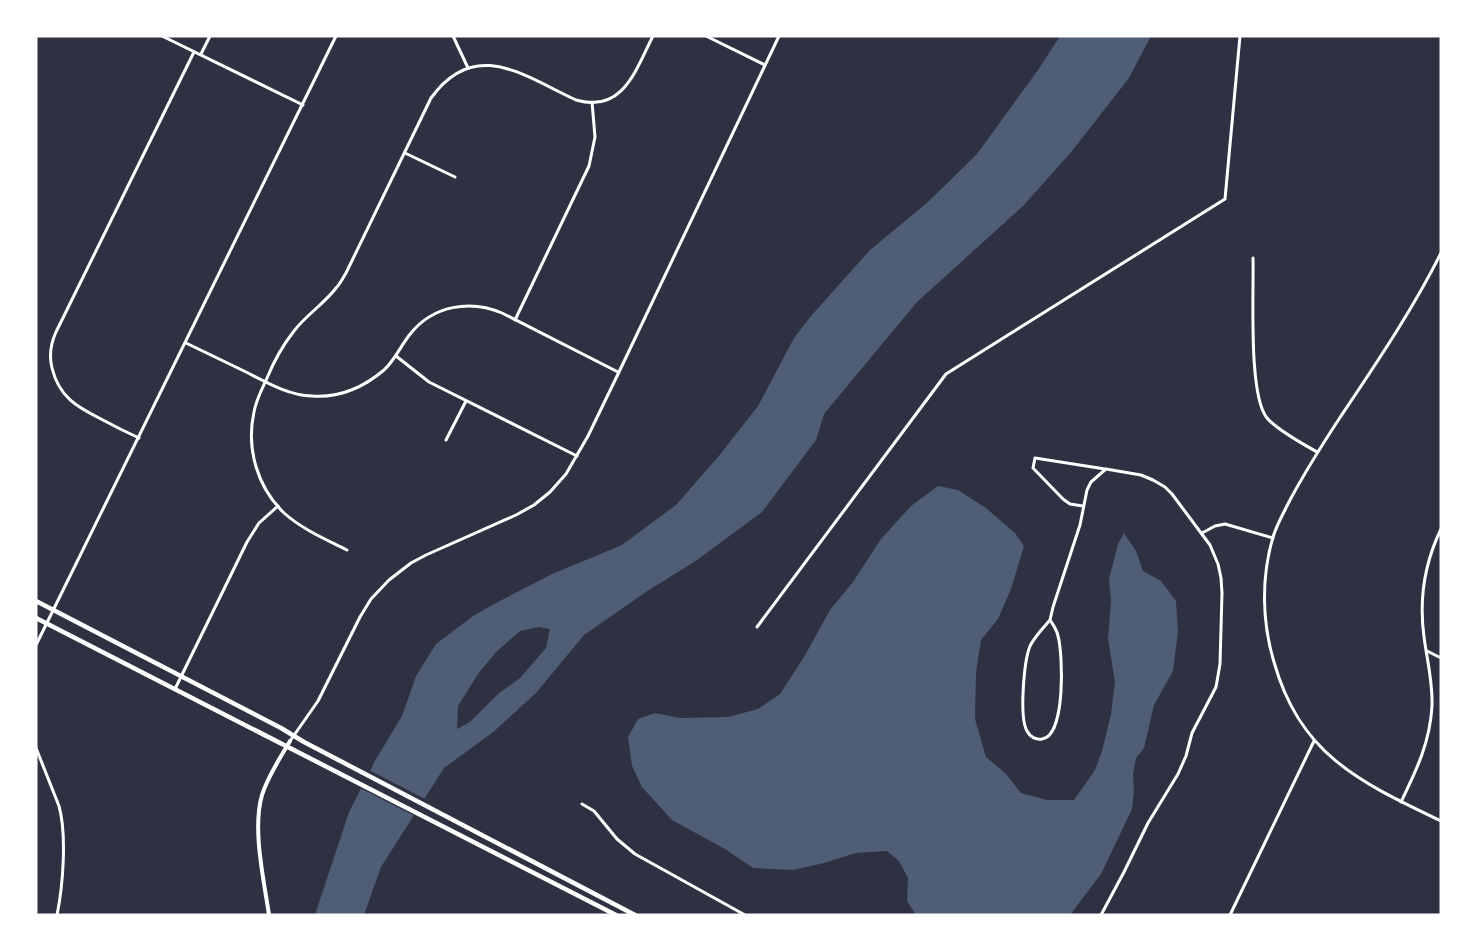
<svg xmlns="http://www.w3.org/2000/svg" width="1477" height="951" font-family="Inter,sans-serif">
	<style>
		.water { fill: #4f5d75; fill-rule: evenodd }
		.pier { fill: #2d3142 }
		.lines { fill: none; stroke-linecap: round; stroke-linejoin: round }
		.minor { stroke: #fff; stroke-width: 3 }
		.tertiary { stroke: #fff; stroke-width: 4 }
		.primary { stroke: #fff; stroke-width: 4.5 }
	</style>
	<rect width="100%" height="100%" fill="#2d3142"/>
	<g class="water">
		<path d="M 1060,36 L 1151,36 L 1129,78 L 1072,151 L 1023,206 L 917,302 L 824,414 L 816,440 L 762,512 L 697,560 L 646,592 L 584,635 L 536,693 L 492,733 L 444,768 L 381,867 L 364,915 L 315,915 L 349,812 L 376,759 L 402,716 L 416,676 L 436,644 L 473,616 L 496,603 L 552,574 L 622,545 L 676,505 L 718,457 L 758,406 L 794,338 L 811,316 L 870,250 L 929,201 L 977,154 L 1038,70 ZM 539,627 L 550,629 L 546,648 L 520,678 L 498,694 L 470,722 L 457,729 L 458,706 L 478,674 L 496,652 L 520,631 Z"/>
		<polygon points="938,486 958,490 986,508 1015,533 1024,546 1011,589 998,619 981,640 976,673 975,719 986,757 1006,774 1021,793 1047,800 1074,800 1095,770 1102,751 1111,714 1115,682 1108,639 1111,601 1109,579 1118,544 1124,533 1136,551 1143,571 1161,581 1176,601 1178,632 1173,671 1154,705 1144,748 1136,758 1133,775 1134,792 1132,809 1101,874 1070,915 916,915 907,901 908,878 899,861 887,851 856,853 824,863 793,870 753,868 725,849 672,820 642,787 632,766 628,737 638,719 655,713 680,718 728,717 758,709 780,694 804,657 830,610 853,582 881,539 911,506"/>
	</g>
	<polygon class="pier" points="367,769 427,800 417,817 358,787"/>
	<g class="lines">
		<g class="minor">
			<polyline points="162,36 303,105"/>
			<polyline points="453,36 468,68"/>
			<polyline points="706,36 765,65"/>
			<polyline points="201,54 210,36"/>
			<polyline points="405,153 455,177"/>
			<path d="M 1441,253 C 1412,311 1375,365 1339,419 C 1322,445 1305,472 1290,500 C 1284,512 1277,524 1273,537 C 1261,578 1262,622 1274,662 C 1300,755 1360,782 1441,821"/>
			<path d="M 1253,258 C 1254,291 1248,395 1267,418 C 1277,430 1303,444 1317,452"/>
			<polyline points="515,320 589,166 595,137 592,102"/>
			<path d="M 186,343 C 205,352 225,362 244,371 C 266,382 287,395 312,396 C 339,398 364,387 384,370 C 395,360 401,345 411,333 C 433,306 470,299 502,313 L 618,372"/>
			<polyline points="396,356 429,382 577,456"/>
			<path d="M 139,438 C 126,432 114,426 101,419 C 77,407 59,397 52,368 C 49,356 51,343 56,332 L 194,52"/>
			<polyline points="446,440 466,401"/>
			<polyline points="1083,506 1070,504 1063,499 1033,468 1035,458 1105,469"/>
			<polyline points="1202,533 1215,526 1225,524 1273,538"/>
			<path d="M 347,550 C 325,539 302,529 284,513 C 257,487 246,448 254,412 C 256,400 262,389 267,378 C 274,361 283,345 294,331 C 306,315 324,304 336,288 C 340,284 343,278 346,273 L 431,98 C 475,37 524,76 576,100 C 623,114 636,69 653,36"/>
			<polyline points="1050,620 1053,607 1080,525 1087,490 1091,482 1106,469 1141,475 1153,480 1165,487 1172,494 1210,545 1218,564 1221,578 1222,593 1220,664 1216,687 1192,733 1186,756 1178,774 1148,823 1124,872 1101,915"/>
			<path d="M 1050,620 C 1054,626 1057,630 1058,636 C 1063,654 1066,736 1042,739 C 1036,740 1030,737 1027,731 C 1019,717 1024,661 1030,646 C 1035,636 1043,628 1050,620 Z"/>
			<polyline points="757,627 946,374 1225,199 1240,36"/>
			<polyline points="36,645 336,36"/>
			<polyline points="1427,651 1441,658"/>
			<polyline points="175,689 247,542 259,523 278,506"/>
			<polyline points="290,741 318,701 360,617 371,599 389,580 411,563 426,555 516,515 534,505 550,492 566,474 588,436 619,372 779,36"/>
			<path d="M 36,748 L 59,806 C 67,835 63,886 57,915"/>
			<path d="M 1401,802 C 1417,769 1430,742 1432,706 C 1433,682 1427,660 1424,637 C 1419,600 1425,562 1441,529"/>
			<polyline points="582,804 594,811 617,839 635,854 745,915"/>
			<polyline points="1230,915 1314,741"/>
		</g>
		<path class="tertiary" d="M 269,915 C 264,880 252,829 262,795 C 268,776 280,758 290,741"/>
		<g class="primary">
			<polyline points="36,601 281,728 304,742 635,915"/>
			<polyline points="36,618 616,915"/>
		</g>
	</g>
	<rect width="1477" height="951" fill="none" stroke="#ffffff" stroke-width="75"/>
</svg>
